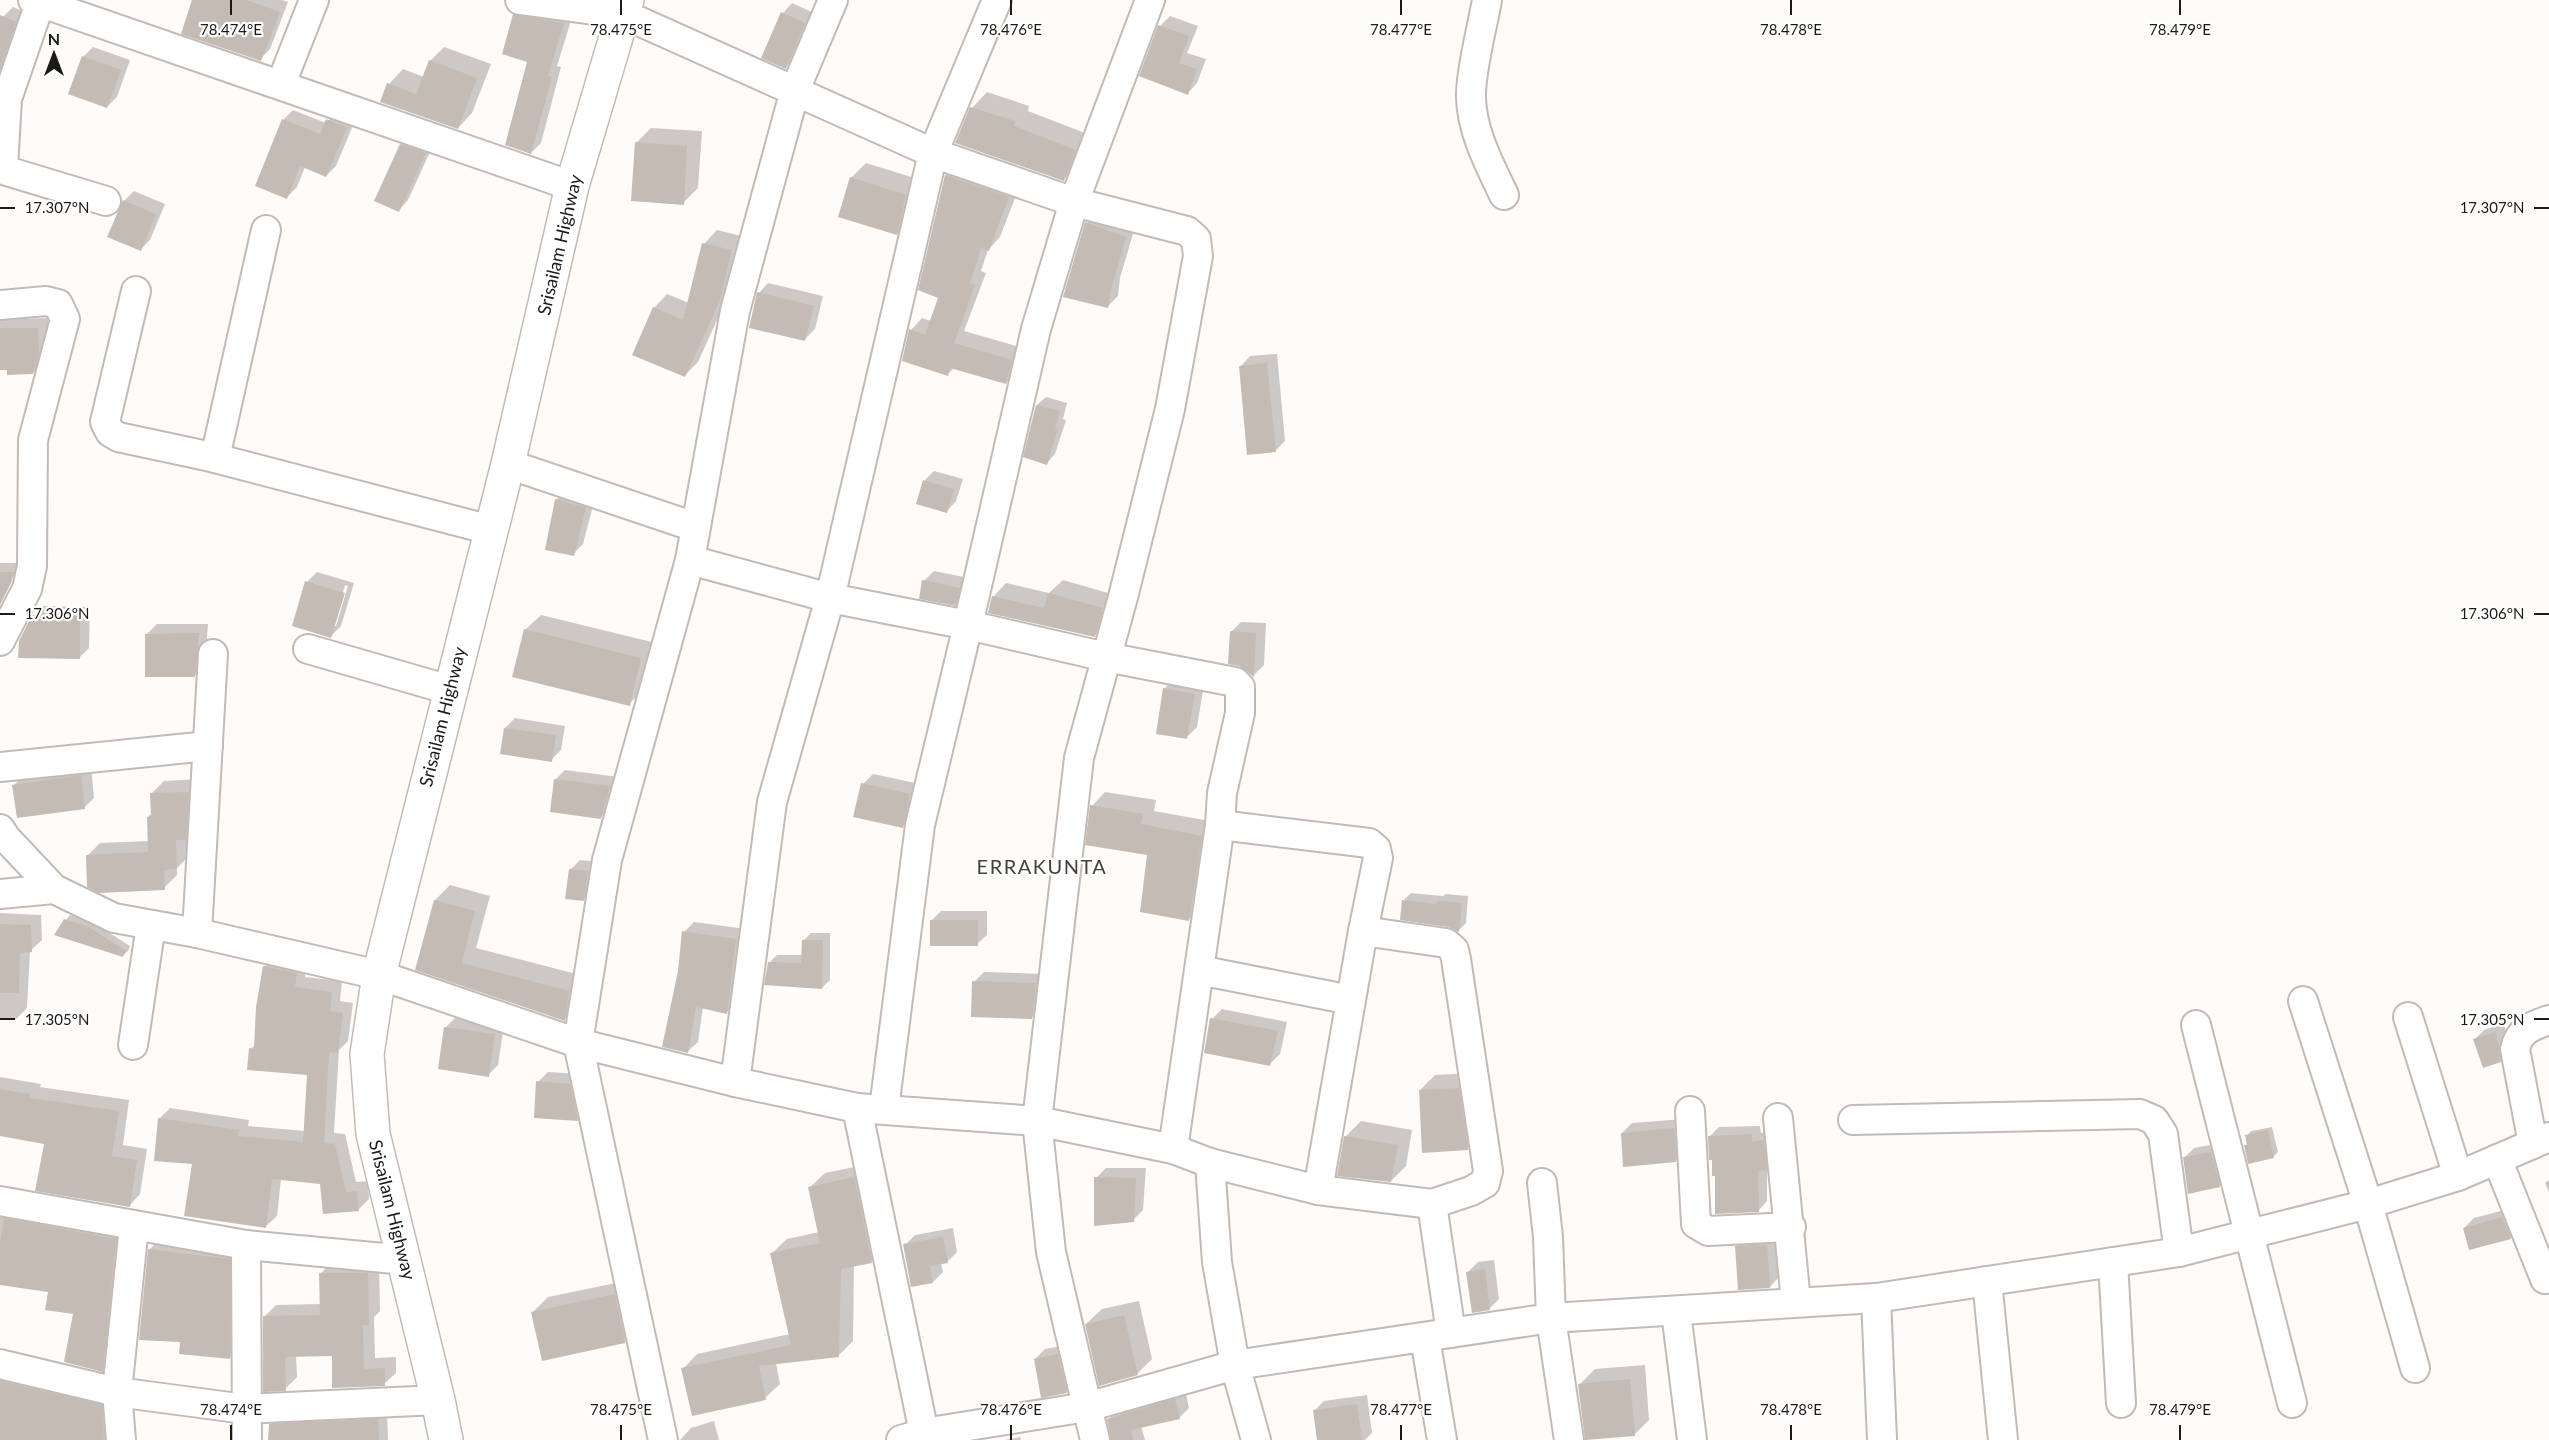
<svg xmlns="http://www.w3.org/2000/svg" width="2549" height="1440" font-family="Lato,sans-serif">
	<style>
		.shadow { fill: #0003; fill-rule: evenodd }
		.building { fill: #c4bbb4 }
		.lines { fill: none; stroke-linecap: round; stroke-linejoin: round }
		.minor-casing { stroke: #c4bab5; stroke-width: 32 }
		.highway-casing { stroke: #c4bab5; stroke-width: 36 }
		.minor { stroke: #fff; stroke-width: 28 }
		.highway { stroke: #fff; stroke-width: 33 }
		.ticks { fill: none; stroke: #1d1917; stroke-width: 2 }
		.labels { text-anchor: middle; stroke-width: 4.5; stroke-linejoin: round; paint-order: stroke }
		.street-label { font-size: 18px; fill: #1d1917; stroke: #fff }
		.neighbourhood-label { font-size: 20px; letter-spacing: 1.5px; fill: #463e3a; stroke: #fff }
		.ticks-label { font-size: 15px; text-anchor: middle; fill: #1d1917; stroke: #fff; stroke-width: 4.5; stroke-linejoin: round; paint-order: stroke }
	</style>
	<rect width="100%" height="100%" fill="#fffbf8"/>
	<g class="shadow">
		<polygon points="194,0 282,0 288,2 270,49 260,59"/>
		<polygon points="792,3 814,13 796,57 786,67 783,13"/>
		<polygon points="524,5 573,14 557,66 561,67 541,143 531,153 529,61 514,15"/>
		<polygon points="13,7 25,12 0,82 0,25 3,17"/>
		<polygon points="1170,16 1198,26 1187,53 1206,59 1197,83 1188,93 1141,75 1160,26"/>
		<polygon points="93,47 130,60 117,97 107,107 83,57"/>
		<polygon points="444,47 491,64 472,113 458,128 389,84 403,69 424,77 430,61"/>
		<polygon points="987,92 1029,106 1028,111 1090,135 1079,164 1064,179 972,108"/>
		<polygon points="293,110 326,123 338,110 356,118 336,166 326,176 305,167 297,187 287,197 283,120"/>
		<polygon points="651,128 702,131 698,188 683,203 636,143"/>
		<polygon points="411,135 434,143 408,200 399,210 401,145"/>
		<polygon points="866,163 921,180 912,219 897,234 851,178"/>
		<polygon points="958,164 1020,185 1000,237 988,250 981,271 986,273 964,331 1023,348 1018,371 1006,383 954,368 947,375 911,330 922,318 931,321 940,297 920,289 946,175"/>
		<polygon points="134,191 165,204 150,240 141,249 124,201"/>
		<polygon points="1096,213 1135,227 1120,278 1118,296 1108,306 1087,223"/>
		<polygon points="717,230 745,237 733,285 698,362 684,376 654,308 667,294 689,303 704,244"/>
		<polygon points="768,283 823,296 815,329 805,339 759,293"/>
		<polygon points="48,318 48,343 43,363 33,373 0,369 0,319"/>
		<polygon points="1277,354 1285,441 1275,451 1241,366 1250,356"/>
		<polygon points="1046,397 1067,403 1063,419 1066,420 1055,454 1047,463 1037,405"/>
		<polygon points="934,471 963,479 956,501 947,511 925,480"/>
		<polygon points="566,490 595,498 583,544 573,554 556,500"/>
		<polygon points="0,563 23,563 21,572 0,612 16,577 13,576 0,602"/>
		<polygon points="934,571 969,578 965,594 955,604 924,581"/>
		<path d="M 317,572 L 354,583 L 341,626 L 331,636 L 307,582 ZM 345,585 L 348,586 L 336,626 L 333,626 Z"/>
		<polygon points="1063,580 1115,595 1108,622 1094,636 993,597 1006,583 1049,593"/>
		<polygon points="43,606 90,607 89,648 79,658 33,616"/>
		<polygon points="541,615 656,643 644,689 629,704 525,630"/>
		<polygon points="1241,622 1266,623 1264,665 1254,675 1231,632"/>
		<polygon points="157,624 208,624 205,665 195,675 147,634"/>
		<polygon points="1174,679 1204,684 1197,727 1187,737 1164,689"/>
		<polygon points="515,718 565,726 561,750 551,760 505,728"/>
		<polygon points="91,766 94,798 84,808 14,785 24,775"/>
		<polygon points="565,770 619,777 611,807 601,817 555,780"/>
		<polygon points="873,774 920,784 912,816 903,826 863,784"/>
		<polygon points="201,779 190,855 177,868 177,875 164,888 87,856 100,843 149,841 148,817 152,813 151,794 164,781"/>
		<polygon points="1105,792 1156,800 1154,811 1215,822 1202,906 1189,919 1149,854 1092,806"/>
		<polygon points="580,860 598,862 593,890 583,900 570,870"/>
		<polygon points="450,885 490,896 476,948 584,976 579,1004 564,1019 417,969 435,900"/>
		<polygon points="1411,893 1443,896 1446,894 1468,896 1466,923 1459,930 1404,900"/>
		<polygon points="941,911 987,911 987,935 977,944 931,921"/>
		<polygon points="0,913 41,915 42,940 30,951 27,1008 16,1019 0,1018"/>
		<polygon points="70,915 92,922 130,946 128,951 123,955 66,920"/>
		<polygon points="694,922 746,929 737,1002 727,1012 703,1007 698,1042 688,1051 679,971 684,932"/>
		<polygon points="811,933 830,933 830,980 822,988 769,963 777,955 803,955 803,941"/>
		<polygon points="275,956 307,963 305,977 342,981 340,1001 353,1003 348,1041 339,1050 334,1133 345,1134 356,1182 368,1181 369,1199 358,1210 322,1183 281,1179 277,1216 266,1226 194,1163 159,1119 170,1108 249,1120 248,1126 305,1131 309,1074 251,1049 256,1044 264,967"/>
		<polygon points="984,972 1045,974 1042,1007 1032,1017 974,982"/>
		<polygon points="1222,1009 1287,1022 1280,1054 1270,1064 1212,1019"/>
		<polygon points="455,1018 504,1025 498,1065 488,1075 445,1028"/>
		<polygon points="2504,1023 2510,1050 2500,1060 2474,1040 2484,1030"/>
		<polygon points="548,1072 579,1074 587,1110 577,1119 538,1082"/>
		<polygon points="1474,1073 1483,1133 1467,1149 1420,1090 1435,1075"/>
		<polygon points="0,1077 41,1084 40,1087 129,1100 123,1145 147,1149 140,1194 129,1206 45,1143 0,1134"/>
		<polygon points="1684,1119 1686,1151 1676,1161 1622,1133 1632,1123"/>
		<polygon points="1361,1121 1412,1130 1406,1166 1391,1181 1346,1136"/>
		<polygon points="1760,1126 1761,1133 1772,1132 1775,1160 1767,1168 1767,1201 1758,1211 1716,1174 1709,1137 1719,1127"/>
		<polygon points="2272,1127 2278,1152 2273,1157 2245,1146 2248,1143 2247,1136 2251,1131"/>
		<polygon points="2221,1143 2229,1176 2219,1186 2184,1158 2194,1148"/>
		<polygon points="869,1164 886,1247 871,1262 854,1265 853,1341 838,1356 776,1363 780,1384 765,1398 683,1369 697,1354 790,1334 772,1253 787,1239 819,1232 810,1187 825,1173"/>
		<polygon points="1106,1168 1146,1168 1143,1210 1133,1220 1096,1178"/>
		<polygon points="2549,1180 2549,1192 2545,1183"/>
		<polygon points="2512,1208 2520,1228 2510,1238 2464,1228 2474,1218"/>
		<polygon points="0,1209 127,1227 114,1358 102,1370 75,1313 50,1291 0,1283"/>
		<polygon points="953,1228 957,1252 947,1262 941,1263 943,1272 933,1282 905,1245 915,1235"/>
		<polygon points="1776,1235 1779,1277 1770,1287 1736,1247 1746,1237"/>
		<polygon points="162,1237 241,1247 242,1345 230,1357 182,1341 150,1249"/>
		<polygon points="1494,1260 1499,1299 1489,1309 1468,1272 1478,1262"/>
		<polygon points="332,1262 379,1262 380,1311 374,1317 375,1358 396,1357 396,1373 384,1384 333,1355 296,1355 297,1377 285,1389 264,1317 276,1305 321,1304 320,1274"/>
		<polygon points="630,1280 640,1326 625,1342 533,1312 548,1297"/>
		<polygon points="1139,1301 1152,1359 1137,1374 1086,1324 1102,1309"/>
		<polygon points="1068,1345 1076,1382 1066,1392 1035,1359 1045,1349"/>
		<polygon points="1645,1365 1649,1420 1634,1435 1580,1384 1595,1369"/>
		<polygon points="0,1368 110,1396 114,1432 106,1440 0,1440"/>
		<polygon points="1185,1390 1189,1408 1179,1418 1141,1426 1145,1440 1113,1440 1109,1419 1119,1409"/>
		<polygon points="1367,1395 1372,1433 1365,1440 1319,1440 1314,1411 1324,1401"/>
		<polygon points="387,1411 388,1440 270,1440 270,1425 280,1416"/>
		<polygon points="714,1421 719,1440 680,1440 691,1428"/>
		<polygon points="1020,1437 1021,1440 1004,1440"/>
	</g>
	<g class="building">
		<polygon points="192,0 247,0 280,12 261,61 181,34"/>
		<polygon points="781,12 805,23 786,69 761,58"/>
		<polygon points="513,14 564,23 548,76 552,77 531,154 505,145 527,62 502,54"/>
		<polygon points="0,15 16,22 0,69"/>
		<polygon points="1158,25 1189,36 1179,63 1197,69 1188,95 1139,76"/>
		<polygon points="82,56 121,70 107,108 68,94"/>
		<polygon points="429,60 477,78 458,129 380,102 387,83 416,94"/>
		<polygon points="970,107 1015,121 1014,126 1076,150 1064,181 955,143"/>
		<polygon points="282,119 320,134 326,119 347,128 326,177 300,166 287,199 255,186"/>
		<polygon points="635,142 687,146 684,205 631,201"/>
		<polygon points="400,144 426,153 399,212 374,201"/>
		<polygon points="945,175 1009,197 989,251 981,248 970,283 975,285 954,343 1012,360 1006,384 950,368 948,376 902,361 909,329 925,335 938,298 918,290"/>
		<polygon points="850,177 906,195 897,235 838,217"/>
		<polygon points="123,200 156,214 141,251 107,237"/>
		<polygon points="1085,222 1126,237 1111,289 1108,308 1063,297"/>
		<polygon points="702,243 732,250 720,300 685,377 632,355 653,307 683,320"/>
		<polygon points="757,292 814,306 805,341 749,328"/>
		<polygon points="0,328 38,328 39,354 33,374 7,375 7,370 0,370"/>
		<polygon points="1267,363 1276,452 1247,455 1239,366"/>
		<polygon points="1036,405 1060,411 1055,428 1058,429 1047,465 1023,457"/>
		<polygon points="923,480 954,489 947,513 916,504"/>
		<polygon points="555,499 586,508 574,556 545,550"/>
		<polygon points="0,572 14,572 11,583 0,605"/>
		<polygon points="922,580 960,588 956,606 919,599"/>
		<polygon points="305,581 345,593 331,638 292,626"/>
		<polygon points="1048,593 1103,608 1095,637 988,613 992,596 1044,608"/>
		<polygon points="32,615 80,616 80,659 18,658 19,641"/>
		<polygon points="524,629 641,658 630,706 512,677"/>
		<polygon points="1230,631 1256,633 1254,677 1239,666 1228,664"/>
		<polygon points="199,633 195,677 145,677 145,634"/>
		<polygon points="1163,688 1195,694 1187,739 1156,734"/>
		<polygon points="504,728 556,735 552,762 500,754"/>
		<polygon points="81,775 85,809 17,818 12,785"/>
		<polygon points="554,779 610,786 601,819 550,812"/>
		<polygon points="861,783 910,794 903,828 853,817"/>
		<polygon points="189,792 186,840 176,840 177,869 164,870 165,890 99,893 87,887 86,855 148,852 147,817 151,816 150,793"/>
		<polygon points="1090,805 1143,814 1141,824 1202,836 1189,921 1140,912 1147,855 1085,845"/>
		<polygon points="569,869 588,871 584,901 565,899"/>
		<polygon points="434,900 475,911 462,963 569,991 565,1021 415,970"/>
		<polygon points="1402,900 1436,904 1437,901 1462,903 1459,932 1448,927 1400,920"/>
		<polygon points="64,919 87,926 126,951 123,957 54,935"/>
		<rect x="930" y="920" width="48" height="26"/>
		<polygon points="0,924 31,925 32,952 20,953 19,993 0,993"/>
		<polygon points="682,931 736,939 727,1014 696,1007 688,1053 662,1047 678,971"/>
		<polygon points="802,940 823,940 822,989 764,985 768,962 801,963"/>
		<polygon points="263,966 297,973 295,987 332,992 330,1011 343,1013 338,1053 329,1052 324,1143 335,1144 346,1192 357,1191 359,1211 323,1214 320,1184 272,1179 266,1228 184,1216 192,1164 154,1161 158,1118 239,1130 238,1136 303,1142 307,1075 247,1070 249,1048 254,1049 256,1007"/>
		<polygon points="972,981 1036,983 1032,1019 971,1017"/>
		<polygon points="1210,1018 1278,1031 1270,1066 1204,1053"/>
		<polygon points="444,1027 495,1034 489,1077 438,1069"/>
		<polygon points="2495,1032 2499,1045 2501,1062 2483,1068 2473,1039"/>
		<polygon points="536,1081 570,1084 578,1121 534,1118"/>
		<polygon points="1459,1088 1468,1150 1422,1153 1419,1090"/>
		<polygon points="0,1089 30,1094 30,1098 119,1111 112,1156 137,1160 130,1207 35,1191 44,1144 0,1136"/>
		<polygon points="1674,1128 1676,1162 1623,1167 1621,1133"/>
		<polygon points="2268,1130 2274,1158 2248,1164 2244,1145 2247,1145 2245,1135"/>
		<polygon points="1752,1134 1752,1142 1764,1140 1767,1170 1758,1171 1759,1212 1715,1214 1715,1176 1712,1176 1712,1160 1709,1160 1708,1136"/>
		<polygon points="1344,1136 1398,1145 1391,1182 1337,1176"/>
		<polygon points="2211,1152 2220,1187 2188,1194 2183,1157"/>
		<polygon points="854,1177 872,1263 841,1269 839,1357 759,1366 766,1400 692,1416 681,1368 791,1345 770,1253 820,1243 808,1187"/>
		<polygon points="1094,1177 1136,1178 1134,1222 1094,1226"/>
		<polygon points="2502,1217 2511,1239 2469,1250 2463,1228"/>
		<polygon points="4,1218 116,1239 103,1372 64,1362 73,1314 45,1310 48,1292 0,1285 0,1244"/>
		<polygon points="943,1237 948,1263 930,1266 933,1283 911,1287 903,1244"/>
		<polygon points="1767,1245 1770,1288 1738,1290 1735,1246"/>
		<polygon points="148,1249 230,1259 230,1359 179,1354 180,1342 139,1340"/>
		<polygon points="1485,1269 1490,1310 1472,1313 1466,1272"/>
		<polygon points="319,1273 368,1273 369,1325 363,1325 364,1369 385,1368 385,1386 332,1388 332,1356 285,1357 286,1391 263,1392 263,1316 320,1315"/>
		<polygon points="615,1294 625,1343 542,1361 531,1312"/>
		<polygon points="1124,1315 1138,1375 1099,1386 1085,1324"/>
		<polygon points="1058,1354 1067,1393 1041,1398 1034,1359"/>
		<polygon points="1630,1379 1635,1436 1585,1440 1578,1384"/>
		<polygon points="0,1381 102,1405 104,1440 0,1440"/>
		<polygon points="1175,1399 1180,1419 1131,1430 1133,1440 1111,1440 1107,1419"/>
		<polygon points="1357,1404 1362,1440 1317,1440 1313,1410"/>
		<polygon points="378,1419 379,1440 268,1440 269,1424"/>
	</g>
	<g class="lines">
		<defs>
			<g id="minor">
				<polyline points="33,0 572,186"/>
				<polyline points="520,0 623,14 933,153 1074,202 1187,231 1196,239 1198,256 1170,409 1123,597 1079,758 1037,1121 1051,1252 1095,1440"/>
				<path d="M 1487,0 C 1482,29 1472,64 1471,93 C 1470,128 1489,164 1504,195"/>
				<polyline points="281,84 314,0"/>
				<polyline points="3,168 7,99 41,0"/>
				<polyline points="0,169 106,201"/>
				<polyline points="136,291 105,422 110,432 118,437 207,456 491,530"/>
				<polyline points="0,305 46,301 58,304 65,319 33,440 32,566 27,589 0,641"/>
				<polyline points="215,458 266,230"/>
				<polyline points="508,464 695,527"/>
				<polyline points="690,560 830,598 968,625 1106,657 1235,682 1240,687 1240,713 1222,793 1220,825 1173,1149"/>
				<polyline points="308,649 450,690"/>
				<polyline points="0,767 208,746"/>
				<polyline points="1220,825 1369,843 1376,849 1378,858 1363,931 1318,1190"/>
				<polyline points="0,829 6,838 54,889 114,918 197,933 379,975 578,1043 735,1082 857,1108 1037,1121 1173,1149 1210,1163 1318,1190 1432,1204 1451,1333"/>
				<polyline points="0,894 54,889"/>
				<polyline points="1363,931 1446,943 1454,950 1456,959 1488,1171 1485,1183 1471,1191 1432,1204"/>
				<polyline points="197,933 213,654"/>
				<polyline points="1199,970 1351,1000"/>
				<polyline points="2303,1001 2368,1204 2415,1368"/>
				<polyline points="2408,1017 2458,1176"/>
				<polyline points="2196,1025 2292,1403"/>
				<polyline points="133,1045 151,925"/>
				<polyline points="735,1082 772,802 830,598 933,153 997,0"/>
				<polyline points="857,1108 924,1433"/>
				<polyline points="884,1109 920,825 968,625 1036,329 1074,202 1150,0"/>
				<polyline points="1690,1111 1696,1224 1708,1231 1791,1227"/>
				<polyline points="1778,1118 1796,1302"/>
				<polyline points="1853,1120 2140,1114 2154,1120 2163,1134 2179,1252"/>
				<path d="M 2533,1144 L 2515,1049 C 2519,1030 2532,1026 2549,1020"/>
				<polyline points="2497,1159 2545,1279"/>
				<polyline points="1210,1163 1217,1262 1235,1365 1256,1440"/>
				<polyline points="1542,1183 1548,1237 1551,1318 1569,1440"/>
				<polyline points="0,1201 246,1245 405,1260"/>
				<polyline points="246,1245 247,1440"/>
				<polyline points="2113,1262 2121,1403"/>
				<polyline points="1987,1281 2003,1440"/>
				<polyline points="1876,1298 1882,1440"/>
				<polyline points="1676,1312 1692,1440"/>
				<polyline points="1425,1338 1442,1440"/>
				<polyline points="0,1364 117,1392 245,1409 438,1400"/>
				<polyline points="121,1440 117,1392 134,1226"/>
				<polyline points="663,1440 578,1043 607,860 690,560 735,311 795,90 833,0"/>
				<polyline points="901,1440 924,1433 1087,1407 1235,1365 1551,1318 1876,1298 2179,1252 2368,1204 2458,1176 2549,1137"/>
			</g>
			<polyline id="highway" points="446,1440 438,1400 373,1134 367,1054 379,975 508,464 572,186 627,0"/>
		</defs>
		<use href="#minor" class="minor-casing"/>
		<use href="#highway" class="highway-casing"/>
		<use href="#minor" class="minor"/>
		<use href="#highway" class="highway"/>
	</g>
	<path class="ticks" d="M 231,0 L 231,15M 621,0 L 621,15M 1011,0 L 1011,15M 1401,0 L 1401,15M 1791,0 L 1791,15M 2180,0 L 2180,15M 0,208 L 15,208M 2534,208 L 2549,208M 0,614 L 15,614M 2534,614 L 2549,614M 0,1019 L 15,1019M 2534,1019 L 2549,1019M 231,1425 L 231,1440M 621,1425 L 621,1440M 1011,1425 L 1011,1440M 1401,1425 L 1401,1440M 1791,1425 L 1791,1440M 2180,1425 L 2180,1440"/>
	<g class="labels">
		<g class="street-label">
			<text transform="translate(560 245) rotate(-77)" y="6">Srisailam Highway</text>
			<text transform="translate(443 717) rotate(-76)" y="6">Srisailam Highway</text>
			<text transform="translate(392 1210) rotate(76)" y="6">Srisailam Highway</text>
		</g>
		<g class="neighbourhood-label">
			<text x="1042" y="874">ERRAKUNTA</text>
		</g>
	</g>
	<g class="ticks-label">
		<text x="231" y="35">78.474°E</text>
		<text x="621" y="35">78.475°E</text>
		<text x="1011" y="35">78.476°E</text>
		<text x="1401" y="35">78.477°E</text>
		<text x="1791" y="35">78.478°E</text>
		<text x="2180" y="35">78.479°E</text>
		<text x="57" y="213">17.307°N</text>
		<text x="2492" y="213">17.307°N</text>
		<text x="57" y="619">17.306°N</text>
		<text x="2492" y="619">17.306°N</text>
		<text x="57" y="1025">17.305°N</text>
		<text x="2492" y="1025">17.305°N</text>
		<text x="231" y="1415">78.474°E</text>
		<text x="621" y="1415">78.475°E</text>
		<text x="1011" y="1415">78.476°E</text>
		<text x="1401" y="1415">78.477°E</text>
		<text x="1791" y="1415">78.478°E</text>
		<text x="2180" y="1415">78.479°E</text>
	</g>
	<g transform="translate(54 54)" stroke="#ffffff" stroke-width="4.5" paint-order="stroke">
	<path d="M0-4.5L10 22L0 15L-10 22Z" fill="#1d1917"/>
	<text y="-9" font-size="16" font-weight="bold" text-anchor="middle" fill="#1d1917">N</text>
	</g>
</svg>
